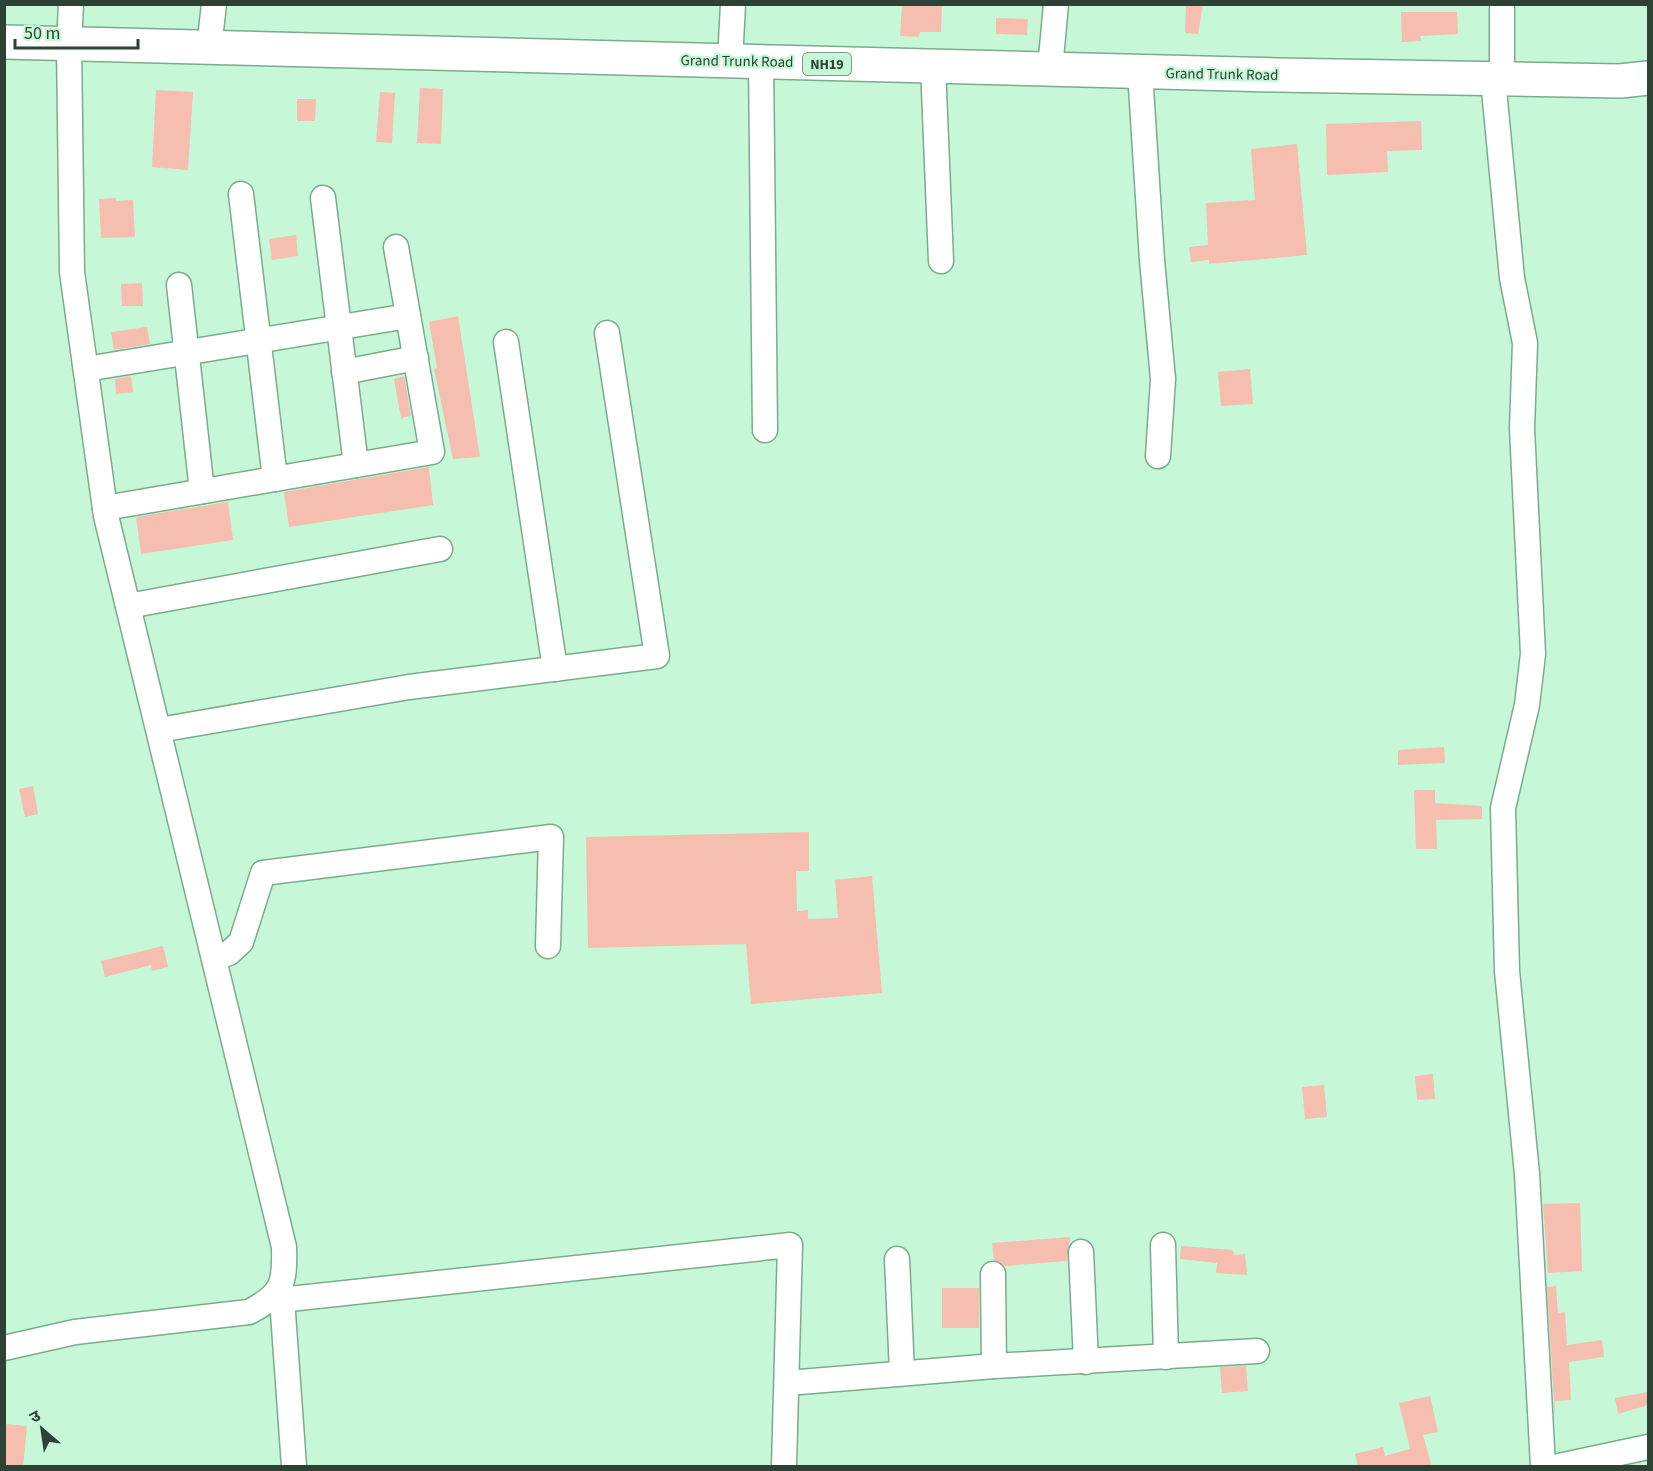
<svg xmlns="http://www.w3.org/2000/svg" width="1653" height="1471" font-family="'Source Sans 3','Noto Sans Devanagari',sans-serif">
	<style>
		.building { fill: #f5beae }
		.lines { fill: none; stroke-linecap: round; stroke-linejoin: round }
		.minor-casing { stroke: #7bab8d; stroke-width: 27 }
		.highway-casing { stroke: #7bab8d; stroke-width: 36 }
		.minor { stroke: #fff; stroke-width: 24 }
		.highway { stroke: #fff; stroke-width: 33 }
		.labels { text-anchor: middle; stroke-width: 4.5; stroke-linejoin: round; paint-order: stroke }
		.shield { fill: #c6f8d8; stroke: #5b7865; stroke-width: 1.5 }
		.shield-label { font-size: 14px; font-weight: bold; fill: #2d4134 }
		.street-label { font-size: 15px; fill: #2d4134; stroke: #c6f8d8 }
	</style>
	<rect width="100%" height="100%" fill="#c6f8d8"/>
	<g class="building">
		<polygon points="902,4 942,4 941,32 920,32 919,37 900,36"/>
		<polygon points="1186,4 1203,4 1198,34 1185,33"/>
		<polygon points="1401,12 1457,12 1458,34 1420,36 1421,41 1402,42"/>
		<polygon points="996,18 1028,19 1027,35 996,34"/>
		<polygon points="420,88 443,89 441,144 417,143"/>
		<polygon points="156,90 193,92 188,170 152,167"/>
		<polygon points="380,92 395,93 392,143 376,142"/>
		<polygon points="297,99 316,99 315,121 297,121"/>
		<polygon points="1421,121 1422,150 1387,151 1388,172 1327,175 1326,124"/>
		<polygon points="1297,144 1307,255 1209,264 1209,260 1191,262 1189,247 1208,245 1206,203 1255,200 1251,149"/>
		<polygon points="116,198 116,201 133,200 135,237 101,238 99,199"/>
		<polygon points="296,235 298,256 272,260 269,239"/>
		<polygon points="142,283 143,306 122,306 121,284"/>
		<polygon points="458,316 480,457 453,459 434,369 437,368 429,322"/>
		<polygon points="147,327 150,344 114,350 111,332"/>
		<polygon points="1250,369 1253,404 1221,406 1218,372"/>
		<polygon points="131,376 133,392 116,394 115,379"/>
		<polygon points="404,376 411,416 401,418 394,379"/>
		<polygon points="429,467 433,505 289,527 284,492"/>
		<polygon points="228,502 233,540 141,554 136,517"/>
		<polygon points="1444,747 1445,763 1398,765 1398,750"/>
		<polygon points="33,786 38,814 25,817 19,789"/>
		<polygon points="1414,790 1435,790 1435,803 1482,806 1482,819 1436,820 1437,849 1416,849"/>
		<polygon points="809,832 809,871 796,871 797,911 808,910 808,919 838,918 835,880 872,876 882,993 751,1004 746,944 588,948 586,837"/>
		<polygon points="163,946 168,967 152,971 151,965 105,977 101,961"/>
		<polygon points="1433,1074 1435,1099 1417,1100 1415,1076"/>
		<polygon points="1324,1085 1327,1117 1305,1119 1302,1087"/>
		<polygon points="1580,1203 1582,1271 1548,1273 1543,1204"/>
		<polygon points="1070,1237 1067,1261 1005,1266 994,1260 992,1243"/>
		<polygon points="1181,1246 1233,1250 1234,1255 1245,1254 1247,1275 1216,1273 1217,1263 1180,1259"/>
		<polygon points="1556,1286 1558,1313 1565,1312 1567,1345 1602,1340 1604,1357 1569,1362 1571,1400 1555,1401 1555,1419 1547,1287"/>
		<rect x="942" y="1288" width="37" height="40"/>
		<polygon points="1246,1366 1248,1391 1222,1393 1220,1367"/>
		<polygon points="1648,1392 1648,1405 1618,1414 1615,1398"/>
		<polygon points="1430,1396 1438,1432 1423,1435 1432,1467 1358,1467 1355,1454 1383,1447 1385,1456 1410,1449 1399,1403"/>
		<polygon points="4,1424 27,1426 23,1467 4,1467"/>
	</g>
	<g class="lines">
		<defs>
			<g id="minor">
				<polyline points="1502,4 1502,78"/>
				<polyline points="209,48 214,4"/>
				<polyline points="730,61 733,4"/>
				<polyline points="761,62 765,430"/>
				<polyline points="933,66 941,261"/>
				<polyline points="1050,69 1056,4"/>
				<polyline points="1140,72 1152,260 1163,379 1158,456"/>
				<polyline points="1493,79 1512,278 1525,343 1522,428 1533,654 1527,705 1503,808 1507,971 1527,1174 1543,1466"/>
				<polyline points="241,194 275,479"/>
				<polyline points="323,198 356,465"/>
				<polyline points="179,285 202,491"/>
				<polyline points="506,342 555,669"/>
				<polyline points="86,369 408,316"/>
				<polyline points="344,372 416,358"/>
				<polyline points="105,508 432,452 396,247"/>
				<polyline points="128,606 440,549"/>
				<polyline points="159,730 409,687 657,656 607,333"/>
				<polyline points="214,958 229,953 241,942 263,873 551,837 548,946"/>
				<polyline points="1163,1245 1166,1357"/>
				<polyline points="1081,1252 1086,1362"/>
				<polyline points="897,1259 902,1373"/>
				<polyline points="993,1274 994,1366"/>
				<polyline points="282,1299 294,1466"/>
				<polyline points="271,1301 790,1245 784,1466"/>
				<path d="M 4,1348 L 75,1332 L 249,1312 C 283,1294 285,1284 284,1247 L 106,516 L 72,272 L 69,44 L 71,4"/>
				<polyline points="788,1383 994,1366 1257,1351"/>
				<polyline points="1559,1466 1648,1447"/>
			</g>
			<polyline id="highway" points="4,42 1277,75 1620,81 1648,78"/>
		</defs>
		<use href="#minor" class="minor-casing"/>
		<use href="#highway" class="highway-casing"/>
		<use href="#minor" class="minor"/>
		<use href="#highway" class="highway"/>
	</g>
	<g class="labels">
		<rect class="shield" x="803" y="53" width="48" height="22" rx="4.5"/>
		<g class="shield-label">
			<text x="827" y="69">NH19</text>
		</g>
		<g class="street-label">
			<text transform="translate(737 61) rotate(1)" y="5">Grand Trunk Road</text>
			<text transform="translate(1222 74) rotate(1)" y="5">Grand Trunk Road</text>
		</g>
	</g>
	<rect width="1653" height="1471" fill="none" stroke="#2d4134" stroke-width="12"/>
	<g transform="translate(42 1429) rotate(331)" stroke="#c6f8d8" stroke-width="4.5" paint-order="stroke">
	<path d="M0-4.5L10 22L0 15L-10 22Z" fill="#2d4134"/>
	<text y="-9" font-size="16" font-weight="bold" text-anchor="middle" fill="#2d4134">उ</text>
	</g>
	<path d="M15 39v9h123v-9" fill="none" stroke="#2d4134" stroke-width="3"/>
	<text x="24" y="39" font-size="18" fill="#2d4134" stroke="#c6f8d8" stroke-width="4.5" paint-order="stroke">50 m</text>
</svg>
